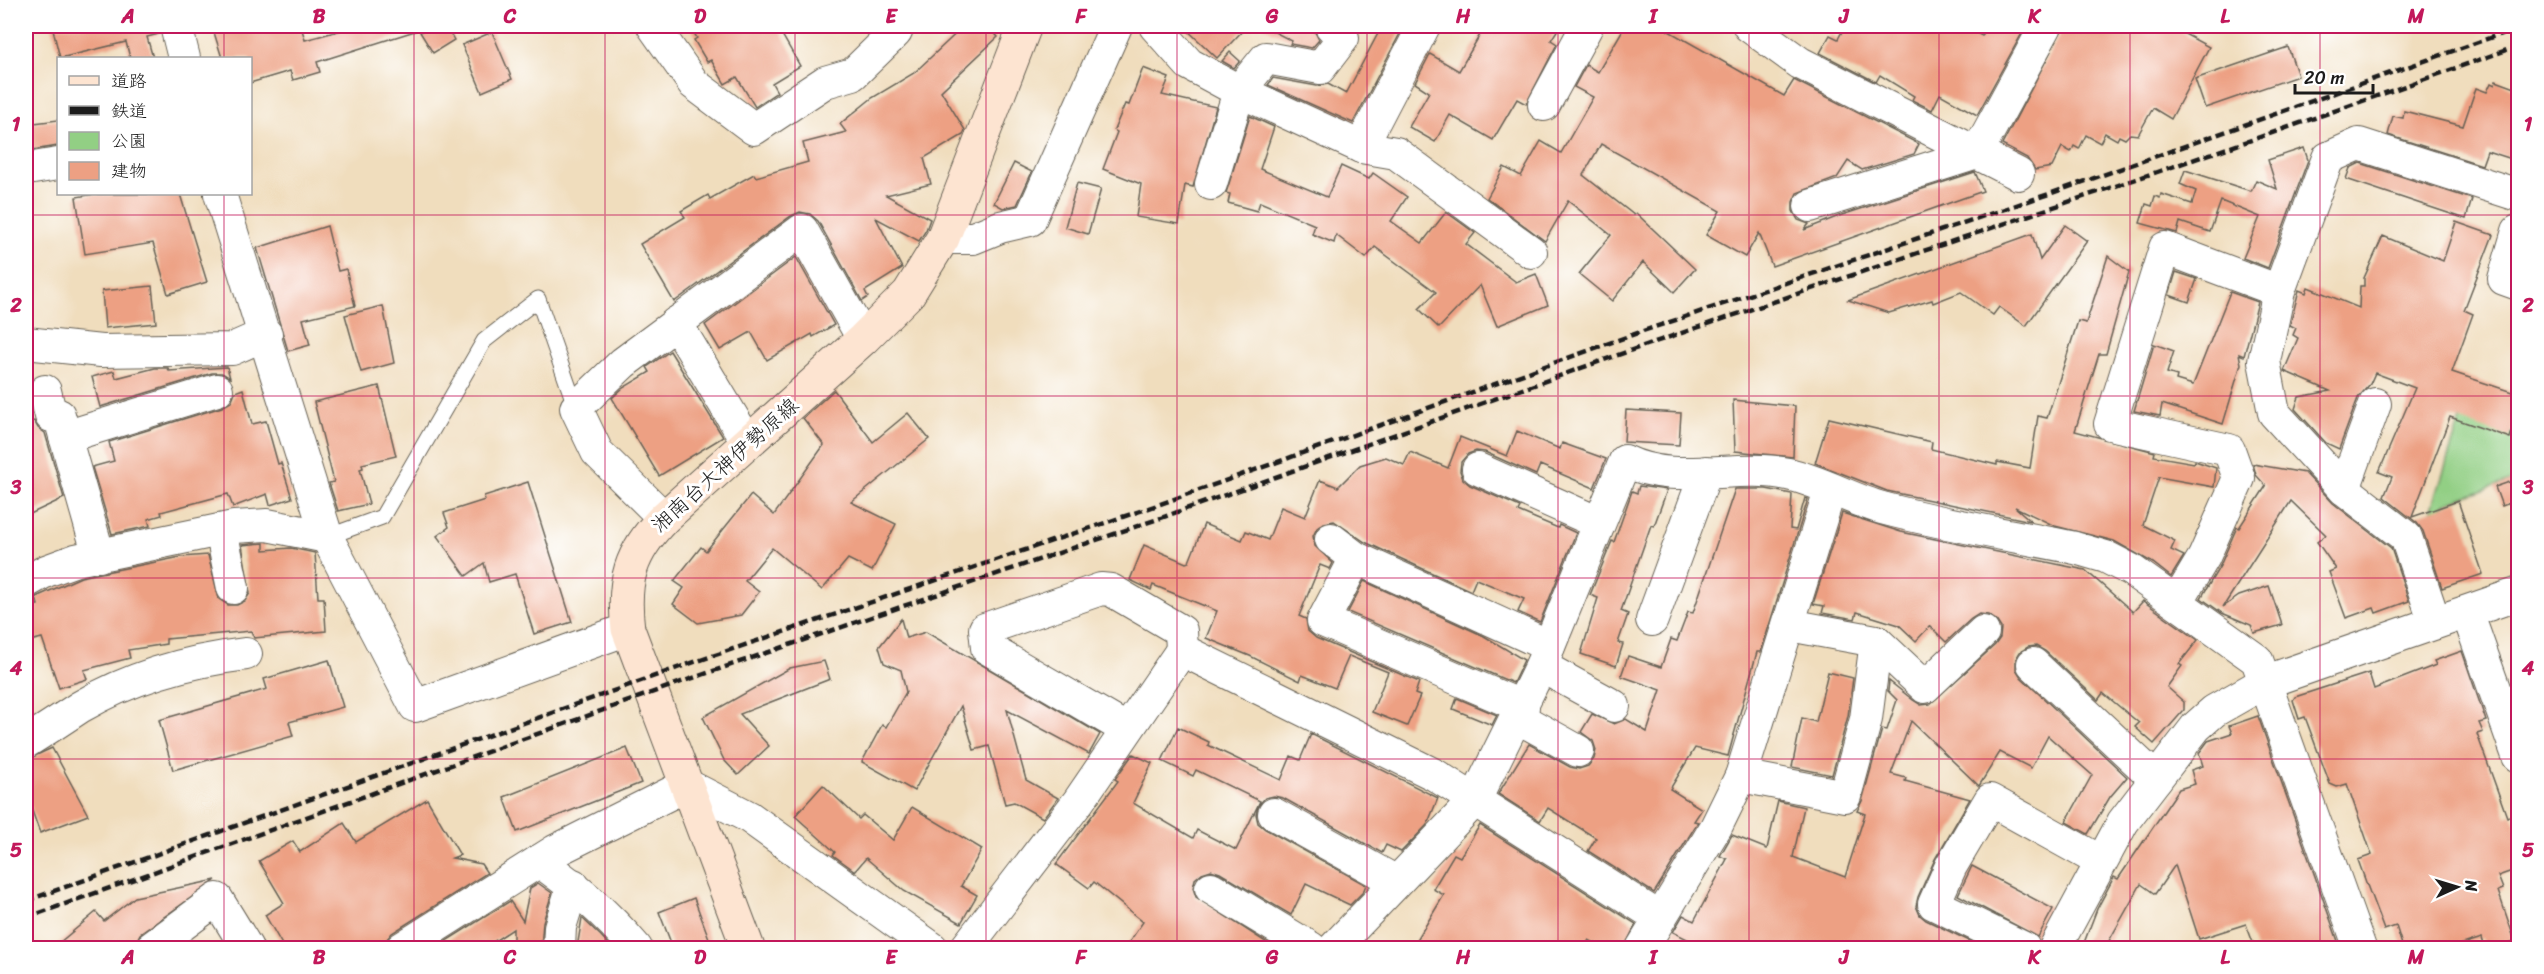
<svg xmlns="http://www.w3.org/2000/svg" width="2544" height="974" font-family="Sriracha,'Klee One',sans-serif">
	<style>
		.green { fill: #92cf84; stroke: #577650; stroke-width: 1.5 }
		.building { fill: #eda083 }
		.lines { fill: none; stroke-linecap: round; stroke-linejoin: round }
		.service-casing { stroke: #666054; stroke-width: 17 }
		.minor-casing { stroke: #666054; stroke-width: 34 }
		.tertiary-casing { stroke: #666054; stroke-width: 35 }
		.secondary-casing { stroke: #666054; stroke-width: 35 }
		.service { stroke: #fff; stroke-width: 15 }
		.minor { stroke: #fff; stroke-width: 32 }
		.tertiary { stroke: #fff; stroke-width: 33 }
		.secondary { stroke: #fde4d1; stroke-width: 33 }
		.rail { stroke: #1c1c1c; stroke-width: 4.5; stroke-dasharray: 9 4.5; stroke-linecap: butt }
		.grid { fill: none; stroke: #c2185b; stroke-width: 1.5; stroke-opacity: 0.55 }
		.labels { text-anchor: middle; stroke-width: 6; stroke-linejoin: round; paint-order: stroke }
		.street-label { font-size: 21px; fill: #1c1c1c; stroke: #fff }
		.neatline { fill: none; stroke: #c2185b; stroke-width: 2 }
		.grid-label { font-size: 20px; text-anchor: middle; font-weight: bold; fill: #c2185b }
	</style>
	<rect width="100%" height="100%" fill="#fff"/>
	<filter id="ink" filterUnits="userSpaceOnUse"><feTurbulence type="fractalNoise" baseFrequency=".0167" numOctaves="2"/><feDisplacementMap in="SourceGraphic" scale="12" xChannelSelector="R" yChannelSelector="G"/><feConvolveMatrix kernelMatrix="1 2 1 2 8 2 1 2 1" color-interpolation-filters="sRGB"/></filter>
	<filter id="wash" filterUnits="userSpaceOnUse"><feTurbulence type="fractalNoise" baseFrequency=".008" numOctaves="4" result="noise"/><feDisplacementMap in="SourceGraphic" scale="24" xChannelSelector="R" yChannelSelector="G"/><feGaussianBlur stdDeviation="1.35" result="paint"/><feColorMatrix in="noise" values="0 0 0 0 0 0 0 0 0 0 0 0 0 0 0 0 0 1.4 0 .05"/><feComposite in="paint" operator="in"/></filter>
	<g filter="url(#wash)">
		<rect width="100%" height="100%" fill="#f0ddbd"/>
		<polygon class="green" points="2461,417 2518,436 2518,478 2444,504 2424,574 2417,556"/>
		<g id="blocks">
			<g class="building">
				<polygon points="52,26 159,26 159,34 147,37 153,58 130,58 126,42 60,58"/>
				<polygon points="212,26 301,26 305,40 357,26 417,26 418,30 317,62 320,72 293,80 290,71 250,83 250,58 222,58"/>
				<polygon points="431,26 446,26 454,40 433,53 420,32"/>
				<polygon points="690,26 777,26 800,66 772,83 777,92 755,107 737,77 725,84 711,60 707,62 694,40 697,38"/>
				<polygon points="964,26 988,26 998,37 941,91 965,130 963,135 924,158 931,184 886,195 930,219 926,230 919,241 876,218 902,268 865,291 868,297 862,301 818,221 810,214 800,212 791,216 674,302 640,244 685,217 681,211 708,195 710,199 754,174 756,177 808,162 803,143 846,132 840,124 872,98 914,73"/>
				<polygon points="1183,26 1247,26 1217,58"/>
				<polygon points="1263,26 1312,26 1319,40 1312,48 1290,44 1292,41"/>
				<polygon points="1382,26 1404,26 1353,123 1268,85 1273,78 1317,86 1328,84 1346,94"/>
				<polygon points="1485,26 1560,26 1551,40 1557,44 1526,104 1517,99 1493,140 1450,115 1435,142 1409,127 1429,92 1415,83 1430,54 1459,71"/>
				<polygon points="1625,26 1660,26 1784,96 1794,80 1919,144 1914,154 1862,170 1848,161 1837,178 1797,193 1793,202 1793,211 1798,220 1809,224 1804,230 1839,216 1975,172 1983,191 1772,266 1759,233 1745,257 1706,235 1720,211 1601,144 1583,175 1634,215 1636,213 1695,269 1674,292 1643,262 1612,301 1579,274 1611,235 1568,201 1545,241 1487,198 1504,167 1521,176 1541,141 1561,153 1593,97 1574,87 1586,65 1598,72"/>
				<polygon points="1845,26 1963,26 1982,36 1987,26 2026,26 1977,115 1940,94 1932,110 1912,100 1914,96 1880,75 1876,82 1820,53 1830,35 1838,39"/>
				<polygon points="2064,26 2170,26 2209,47 2171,119 2153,108 2138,135 2130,134 2125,139 2119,136 2117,140 2105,133 2100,143 2086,135 2079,149 2074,146 2071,152 2062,147 2052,167 2035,170 2027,158 2002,145"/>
				<polygon points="492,32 512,79 482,92 462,45"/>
				<polygon points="2288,47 2298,76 2205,108 2195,79"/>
				<polygon points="1230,52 1240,61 1234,68 1222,61"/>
				<polygon points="1143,68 1169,78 1162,95 1216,107 1193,187 1185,185 1179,224 1136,217 1141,184 1103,169 1117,132 1114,130 1125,104 1129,105"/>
				<polygon points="2496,81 2518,89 2518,161 2487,151 2482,165 2388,135 2393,116 2403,118 2404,111 2463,126 2476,88 2487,92 2491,83 2495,85"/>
				<polygon points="1250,116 1274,127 1260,169 1327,197 1341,166 1369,179 1373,173 1407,197 1391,221 1422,243 1446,212 1475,233 1466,244 1516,282 1536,274 1548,305 1497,326 1480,285 1439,328 1419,309 1436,292 1375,247 1366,258 1336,235 1334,243 1312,234 1315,225 1260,202 1257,211 1228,203 1230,194 1226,193"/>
				<polygon points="58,120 58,146 26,151 26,124"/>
				<polygon points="2304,148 2308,160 2268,268 2243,258 2260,217 2221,201 2210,232 2180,222 2177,233 2140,223 2146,204 2152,206 2155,196 2160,198 2161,194 2192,204 2196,191 2180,184 2185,170 2251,191 2256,180 2277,189 2268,160"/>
				<polygon points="1014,163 1032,172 1017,205 1003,208 994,203"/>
				<polygon points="2360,163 2472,199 2466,219 2346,179 2350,168"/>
				<polygon points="1077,183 1101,189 1088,234 1065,227"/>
				<polygon points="95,194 180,194 207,282 168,294 153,243 85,254 76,197"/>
				<polygon points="2456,222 2493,235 2464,310 2473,314 2452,372 2518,394 2518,414 2510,438 2450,417 2412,517 2458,501 2483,574 2442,588 2423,531 2417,523 2384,497 2392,477 2379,472 2415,388 2375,373 2370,384 2358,398 2339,449 2326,443 2295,409 2299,397 2330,391 2284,371 2298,338 2293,335 2296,328 2290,325 2299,290 2306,293 2308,287 2359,308 2360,286 2364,286 2364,278 2383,236 2443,261"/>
				<polygon points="2065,225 2087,241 2026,326 1999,307 1993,315 1961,292 1933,303 1932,300 1889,313 1848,300 2032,234 2040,260"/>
				<polygon points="327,226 338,271 346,269 355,306 303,319 310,345 288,351 257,248"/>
				<polygon points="2108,256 2129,272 2106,354 2099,354 2075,431 2155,452 2154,456 2194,463 2195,461 2216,468 2214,487 2159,477 2143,525 2175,541 2171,550 2184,556 2171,577 2153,563 2114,541 2055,526 2015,507 2031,521 1887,491 1815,463 1829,418 1932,442 1931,449 1997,465 1997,462 2030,468 2038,416 2047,418 2078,321 2086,323"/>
				<polygon points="796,257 834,325 813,337 812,334 767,360 751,332 720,350 705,325"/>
				<polygon points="2176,272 2197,279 2189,302 2169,295"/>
				<polygon points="152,286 156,323 105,328 102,291"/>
				<polygon points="2230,292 2258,302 2244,356 2239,354 2241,364 2223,424 2162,404 2160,416 2134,411 2154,344 2174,351 2167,373 2177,376 2176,380 2193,385"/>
				<polygon points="383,306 394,363 361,372 345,315"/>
				<polygon points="670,351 723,437 659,476 612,398 623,388 650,372 647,367"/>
				<polygon points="227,367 230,378 222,373 212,373 100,407 92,377 114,371 116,378 155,368 168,368 169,371"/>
				<polygon points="379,386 396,456 362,464 363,468 360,469 369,504 338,511 329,483 334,482 314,402"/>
				<polygon points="243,389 252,424 266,421 278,464 281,463 292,498 270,505 267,494 233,507 228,494 161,512 162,515 148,519 150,526 112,534 92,467 114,461 109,442 222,407 231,402 235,392"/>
				<polygon points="834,390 873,442 908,413 929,439 851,502 896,524 872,571 848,559 822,590 772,548 745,581 759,592 741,615 698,623 673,604 684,588 674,581 701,547 706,551 751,495 774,515 824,445 803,418"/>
				<polygon points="1733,400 1795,406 1793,457 1735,451"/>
				<polygon points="1626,410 1681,413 1679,445 1624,442"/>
				<polygon points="34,421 38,428 45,433 64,498 26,516 26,423"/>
				<polygon points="1517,431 1560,449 1562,443 1606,459 1594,488 1540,465 1536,475 1485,452 1476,451 1468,454 1461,462 1460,471 1463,479 1470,485 1520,507 1518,511 1558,528 1559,525 1576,533 1540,622 1518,612 1524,599 1476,579 1471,591 1365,542 1334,521 1324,523 1317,528 1313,536 1315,546 1333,563 1330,569 1320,565 1299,616 1306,619 1308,631 1316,638 1419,682 1415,694 1420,696 1407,726 1372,712 1388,672 1349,656 1335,688 1302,675 1300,681 1250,656 1206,638 1217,611 1153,585 1151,590 1130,580 1144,545 1186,563 1189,562 1204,524 1242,540 1246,531 1268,540 1281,507 1305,517 1320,480 1338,487 1360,465 1386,457 1404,465 1410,452 1448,468 1460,437 1507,456"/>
				<polygon points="2253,464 2305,473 2333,503 2391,548 2409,601 2376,613 2374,608 2346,618 2329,572 2336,569 2317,542 2326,535 2291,501 2223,607 2239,596 2269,586 2282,625 2254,633 2251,625 2222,613 2201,598 2220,566 2237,527 2239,528 2266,486 2256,475"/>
				<polygon points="2518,479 2518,500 2502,506 2495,487"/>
				<polygon points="528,482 572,622 534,634 515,574 489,582 484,563 466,576 437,536 449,527 444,513 485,500 484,496"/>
				<polygon points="1639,486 1667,490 1654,526 1651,525 1621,611 1628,614 1618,643 1623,644 1616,666 1581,654 1598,598 1590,595 1612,541 1614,542 1632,491 1637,493"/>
				<polygon points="1735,489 1766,489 1792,494 1790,529 1796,530 1805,498 1808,499 1761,652 1757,652 1728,756 1695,748 1670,789 1702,809 1694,821 1698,822 1654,893 1588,851 1596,838 1548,808 1540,821 1498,794 1529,744 1570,767 1579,769 1588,766 1594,759 1596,750 1593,741 1581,732 1592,714 1614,724 1626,719 1647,732 1661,690 1621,676 1628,656 1661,667 1671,639 1677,641 1688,612 1693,613"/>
				<polygon points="1842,513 1901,532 2085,570 2133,612 2143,601 2198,640 2179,664 2182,666 2167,687 2184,702 2184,710 2154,744 2135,727 2139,723 2103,693 2098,700 2045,651 2036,646 2028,647 2020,652 2016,659 2016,669 2021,677 2127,777 2110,797 2088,834 2066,822 2092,775 2048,736 2031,768 2000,752 1979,786 1911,721 1891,774 1906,778 1905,781 1970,799 1935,859 1918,897 1916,906 1920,915 1926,920 1984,948 1705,948 1673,932 1683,915 1694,921 1727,859 1720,856 1732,835 1767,849 1778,801 1804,807 1793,857 1845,877 1865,814 1857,811 1862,801 1882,729 1887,730 1897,700 1888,691 1889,681 1913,700 1921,705 1930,704 1995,645 2000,638 2001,628 1996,620 1988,615 1979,614 1971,619 1946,642 1930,626 1916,641 1899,625 1857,612 1855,619 1822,613 1824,606 1813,604"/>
				<polygon points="264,543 264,550 291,548 315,553 318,598 324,598 326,631 254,638 251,631 166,639 166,644 128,650 130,658 84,670 87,679 59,688 42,638 26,642 26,608 38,605 36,597 81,577 181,557 208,555 219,599 228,605 237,605 245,601 250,593 242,545"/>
				<polygon points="1364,581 1484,636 1524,660 1513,683 1348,612"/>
				<polygon points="901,619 906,638 926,632 1100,734 1089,754 1007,710 1026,780 1058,798 1043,818 1014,802 1005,804 989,746 974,750 961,706 914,791 862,762 882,725 886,727 906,692 901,670 884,663 879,647"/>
				<polygon points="2462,651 2486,721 2479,723 2483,732 2477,734 2507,817 2512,815 2518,833 2518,869 2498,876 2503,889 2498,891 2515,941 2493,948 2485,948 2482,938 2450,948 2403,948 2396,926 2384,930 2367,885 2358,860 2372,855 2347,784 2337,787 2330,784 2305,717 2299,719 2293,700 2295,697 2369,673 2374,689 2436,665 2434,661"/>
				<polygon points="329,660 343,707 289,722 293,736 173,770 159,720 267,689 264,679"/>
				<polygon points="824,661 830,679 740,714 769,746 738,775 724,760 703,717 790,668"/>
				<polygon points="1828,672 1853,678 1848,716 1832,775 1792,767 1802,718 1816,722"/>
				<polygon points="1457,698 1497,715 1492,725 1453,709"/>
				<polygon points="2258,716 2339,944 2325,948 2255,948 2246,924 2199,939 2175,865 2155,894 2141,884 2105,948 2082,948 2097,909 2114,877 2118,879 2179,789 2195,784 2191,770 2203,766 2199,753 2208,741 2232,733 2229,726"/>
				<polygon points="1178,727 1209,742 1208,745 1281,780 1291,756 1300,760 1311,734 1438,798 1427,825 1401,852 1386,845 1382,853 1283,798 1274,796 1265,798 1259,805 1256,814 1258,823 1265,829 1366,885 1363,892 1350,905 1306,884 1291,915 1220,873 1211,870 1202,873 1195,879 1193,888 1196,897 1275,948 1125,948 1143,922 1094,882 1089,888 1056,864 1118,781 1115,779 1133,754 1152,763 1133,803 1193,838 1197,830 1236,850 1260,801 1196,770 1193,776 1162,761"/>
				<polygon points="52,748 88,815 40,833 26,794 26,760"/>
				<polygon points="627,748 641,783 517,832 504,797"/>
				<polygon points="823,785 859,819 863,815 893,840 912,807 982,849 961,886 977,895 961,923 904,891 866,858 855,871 833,855 835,852 795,816"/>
				<polygon points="427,799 460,855 452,858 481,864 487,873 392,933 386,940 384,948 284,948 265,915 284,903 259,861 293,841 300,852 344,823 356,842"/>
				<polygon points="1480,825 1636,924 1624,948 1604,948 1589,940 1583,948 1412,948 1444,895 1433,889 1454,854 1460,857"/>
				<polygon points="1972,866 2053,909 2038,937 1958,895"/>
				<polygon points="216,880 140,934 133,948 53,948 96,912 104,921 135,897"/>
				<polygon points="538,883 552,893 543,922 541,948 513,948 513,929 484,948 435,948 510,901 523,921 530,888"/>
				<polygon points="694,898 710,941 692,948 673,948 659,912"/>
				<polygon points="582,918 601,936 612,948 577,948"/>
			</g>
		</g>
	</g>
	<g filter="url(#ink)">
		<use href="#blocks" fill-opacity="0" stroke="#666054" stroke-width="1.5"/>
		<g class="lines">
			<defs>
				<polyline id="service" points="327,537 382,517 484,341 538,299 576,408"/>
				<g id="minor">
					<polyline points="176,26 184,58"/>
					<polyline points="653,26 694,84 754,129 825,82 853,74 896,32 898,26"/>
					<polyline points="1155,26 1189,64 1239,91 1361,147 1396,153 1531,252"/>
					<polyline points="1749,26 1800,63 2018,174"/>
					<polyline points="1544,105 1587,26"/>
					<polyline points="1361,147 1424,26"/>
					<polyline points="27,169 58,164"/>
					<polyline points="1211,184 1239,91 1266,58 1320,68 1343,38 1331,26"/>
					<polyline points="220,194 327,537 415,706 628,629"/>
					<polyline points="1810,206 1977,153 2046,26"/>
					<polyline points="2518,231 2504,279 2518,284"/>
					<polyline points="943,238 973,238 1000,227 1030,220 1116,26"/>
					<polyline points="2279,291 2328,158 2359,144 2518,195"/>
					<polyline points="676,323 748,443"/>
					<polyline points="26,343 101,351 232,349 266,334"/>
					<polyline points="45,391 51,416 59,415 99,556"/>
					<polyline points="65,437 217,390"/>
					<polyline points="1478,469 1599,523"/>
					<polyline points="2344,489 2375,404"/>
					<polyline points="664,518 597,452 576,408 623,363 802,230 863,339"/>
					<polyline points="221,530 233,588"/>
					<polyline points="1331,539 1356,558 1549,646"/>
					<polyline points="1356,558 1323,621 1523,707"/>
					<polyline points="26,582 46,571 76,560 234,527 267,525 327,537"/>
					<polyline points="2177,602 2204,557 2239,478 2229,450 2110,424 2165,248 2279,291 2264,361 2274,413 2344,489 2406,537 2435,623"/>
					<polyline points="2467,612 2518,756"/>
					<polyline points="1652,620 1706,472"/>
					<polyline points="1789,625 1876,641 1925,687 1983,632"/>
					<polyline points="2033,664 2156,779"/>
					<polyline points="1541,666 1614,706"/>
					<polyline points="1517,717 1578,751"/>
					<polyline points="1126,729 987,648 985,629 1101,589 1111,590 1181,631 1182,650"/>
					<path d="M 26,742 C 44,731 62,719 80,707 C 131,677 188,661 246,654"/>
					<polyline points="1741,776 1845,796 1866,719 1876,641"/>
					<polyline points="1274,814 1395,881"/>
					<path d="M 539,861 C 577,888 606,913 636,948"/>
					<polyline points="1211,888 1311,948"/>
					<polyline points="151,948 217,899 247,948"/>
					<polyline points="402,948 555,851 687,785 749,817 932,948"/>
					<polyline points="559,948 560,927 573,885"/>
					<polyline points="966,948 1078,802 1182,650 1435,775 1660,918"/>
					<path d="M 1334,948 L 1475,800 L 1541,666 L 1625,461 C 1675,486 1735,463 1788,474 C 1820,481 1850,499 1882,508 C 1945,525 2011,535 2075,548 L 2106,557 L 2131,570 L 2257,660 L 2360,948"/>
					<polyline points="1642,948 1716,827 1741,776 1830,490"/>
					<polyline points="2024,948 1934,904 1951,866 1990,800 2100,861"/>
					<polyline points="2055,948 2123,822 2196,727 2214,711 2265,682"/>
				</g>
				<polyline id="tertiary" points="2265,682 2518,594"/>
				<path id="secondary" d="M 748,948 L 628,629 C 622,581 630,553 664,518 L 863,339 L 909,293 L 943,238 L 1025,26"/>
			</defs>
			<use href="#service" class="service-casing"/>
			<use href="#minor" class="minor-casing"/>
			<use href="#tertiary" class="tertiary-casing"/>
			<use href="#secondary" class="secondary-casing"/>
			<use href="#service" class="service"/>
			<use href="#minor" class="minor"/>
			<use href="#tertiary" class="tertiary"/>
			<use href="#secondary" class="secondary"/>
			<g class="rail">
				<polyline points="26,901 680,667 1149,508 1643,331 2049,194 2518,28"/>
				<polyline points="26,918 687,680 1155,520 1646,345 2269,134 2518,46"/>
			</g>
		</g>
	</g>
	<path class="grid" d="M 224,26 L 224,58M 414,26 L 414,948M 605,26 L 605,948M 795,26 L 795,948M 986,26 L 986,948M 1177,26 L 1177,948M 1367,26 L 1367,948M 1558,26 L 1558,948M 1749,26 L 1749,948M 1939,26 L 1939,948M 2130,26 L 2130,948M 2320,26 L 2320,948M 224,194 L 224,948M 26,215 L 2518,215M 26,396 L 2518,396M 26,578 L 2518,578M 26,759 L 2518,759"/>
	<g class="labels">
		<g class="street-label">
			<text transform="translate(725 465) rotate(-42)" y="7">湘南台大神伊勢原線</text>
		</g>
	</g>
	<rect width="2544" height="974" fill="none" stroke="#fff" stroke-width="66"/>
	<rect x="57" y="57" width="195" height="138" fill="#ffffff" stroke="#a4a4a4" stroke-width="1.5"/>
	<rect x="69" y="76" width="30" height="9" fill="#fde4d1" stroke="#a4a4a4" stroke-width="1.5"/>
	<text x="111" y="87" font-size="18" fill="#1c1c1c">道路</text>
	<rect x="69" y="106" width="30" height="9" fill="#1c1c1c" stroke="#a4a4a4" stroke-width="1.5"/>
	<text x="111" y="117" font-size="18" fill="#1c1c1c">鉄道</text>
	<rect x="69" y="132" width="30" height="18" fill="#92cf84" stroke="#a4a4a4" stroke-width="1.5"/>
	<text x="111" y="147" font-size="18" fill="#1c1c1c">公園</text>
	<rect x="69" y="162" width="30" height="18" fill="#eda083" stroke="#a4a4a4" stroke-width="1.5"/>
	<text x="111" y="177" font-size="18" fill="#1c1c1c">建物</text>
	<g transform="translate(2457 887) rotate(86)" stroke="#ffffff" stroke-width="4.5" paint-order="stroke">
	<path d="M0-4.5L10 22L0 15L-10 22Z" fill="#1c1c1c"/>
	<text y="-9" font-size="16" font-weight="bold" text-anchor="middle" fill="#1c1c1c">N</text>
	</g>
	<path d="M2295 84v9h78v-9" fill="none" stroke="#1c1c1c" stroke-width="3"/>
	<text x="2304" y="84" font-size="18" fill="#1c1c1c" stroke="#ffffff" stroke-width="4.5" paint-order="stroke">20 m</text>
	<rect x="33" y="33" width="2478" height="908" class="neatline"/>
	<g class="grid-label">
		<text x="128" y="23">A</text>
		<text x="319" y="23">B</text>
		<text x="510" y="23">C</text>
		<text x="700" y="23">D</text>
		<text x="891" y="23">E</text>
		<text x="1081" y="23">F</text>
		<text x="1272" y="23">G</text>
		<text x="1463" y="23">H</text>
		<text x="1653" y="23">I</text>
		<text x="1844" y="23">J</text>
		<text x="2034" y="23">K</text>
		<text x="2225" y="23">L</text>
		<text x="2416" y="23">M</text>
		<text x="16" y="131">1</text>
		<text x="2528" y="131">1</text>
		<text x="16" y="312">2</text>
		<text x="2528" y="312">2</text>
		<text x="16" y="494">3</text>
		<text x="2528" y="494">3</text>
		<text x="16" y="675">4</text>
		<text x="2528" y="675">4</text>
		<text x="16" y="857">5</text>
		<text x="2528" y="857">5</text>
		<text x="128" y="964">A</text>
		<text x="319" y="964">B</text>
		<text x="510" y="964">C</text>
		<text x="700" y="964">D</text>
		<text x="891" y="964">E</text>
		<text x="1081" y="964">F</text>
		<text x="1272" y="964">G</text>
		<text x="1463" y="964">H</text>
		<text x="1653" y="964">I</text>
		<text x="1844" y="964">J</text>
		<text x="2034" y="964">K</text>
		<text x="2225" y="964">L</text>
		<text x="2416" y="964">M</text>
	</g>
</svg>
